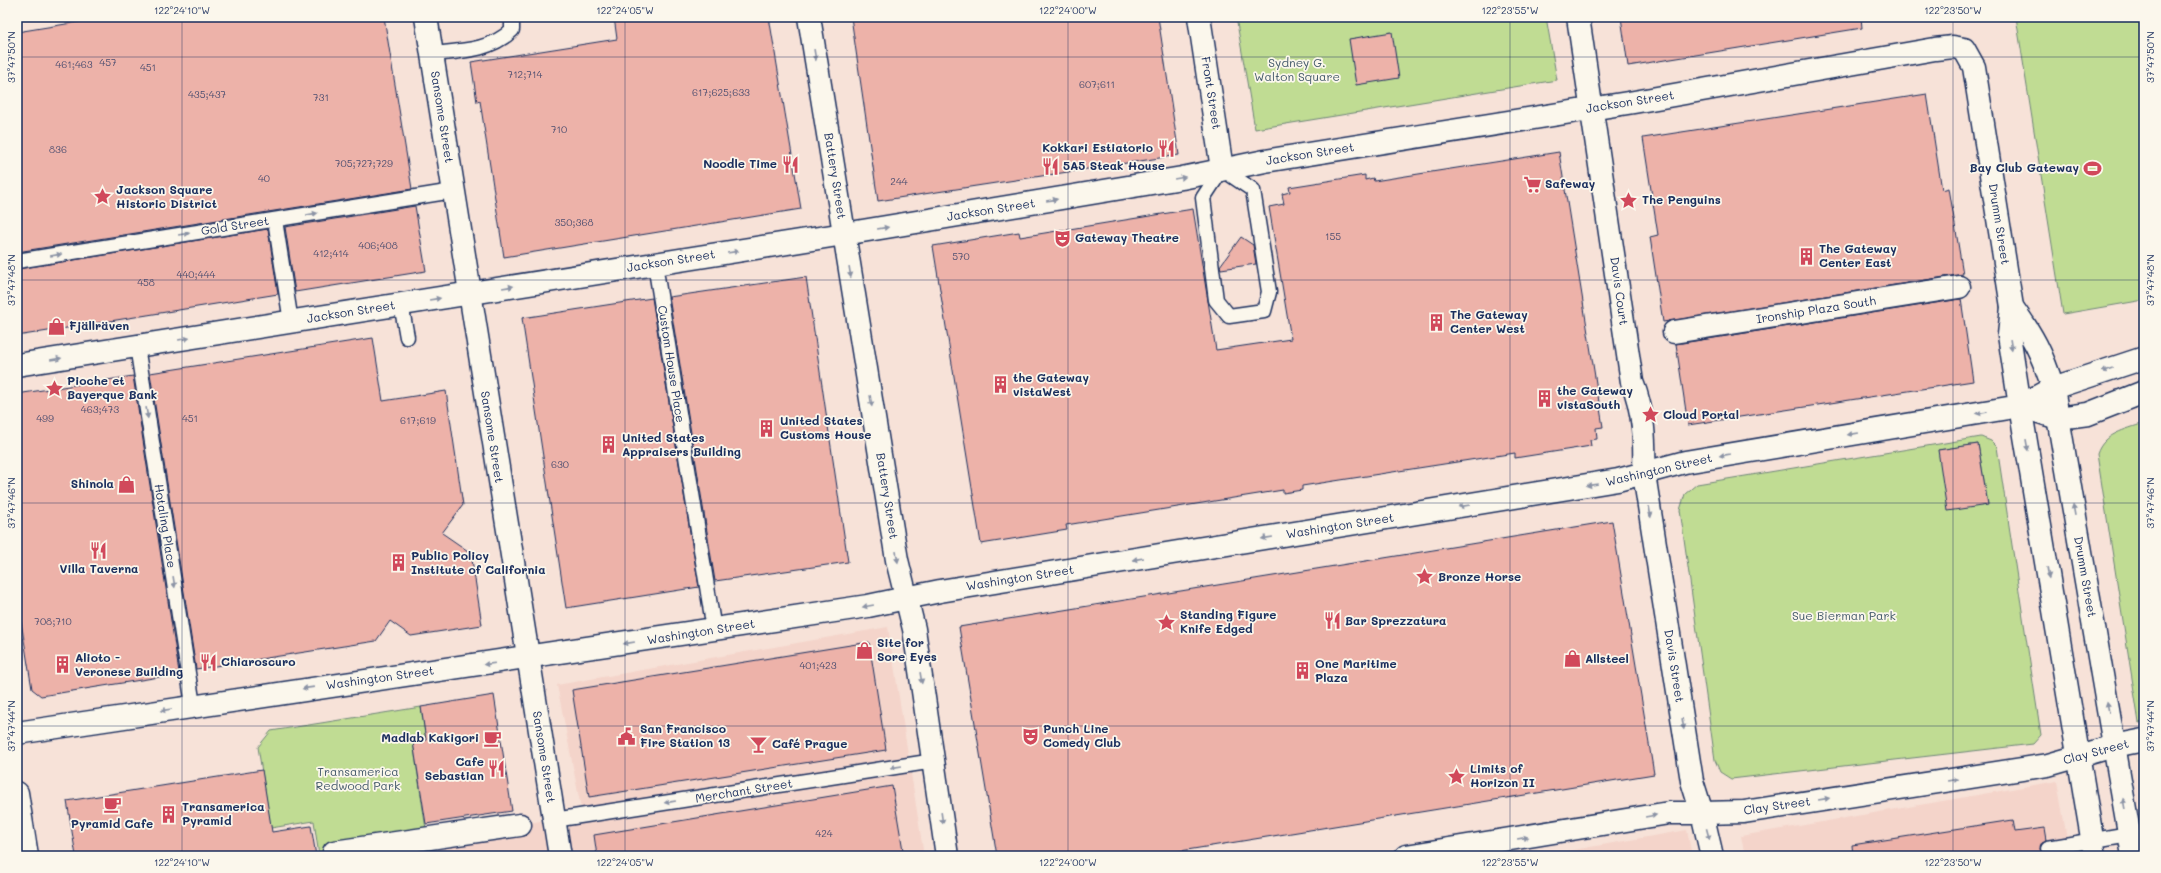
<svg xmlns="http://www.w3.org/2000/svg" width="2161" height="873" font-family="Mali,sans-serif">
	<style>
		.built { fill: #f4d4ca }
		.green { fill: #c0dc93; stroke: #6e8678; fill-rule: evenodd }
		.building { fill: #edb2a9; stroke: #1b2f5e }
		.lines { fill: none; stroke-linecap: round; stroke-linejoin: round }
		.lane-casing { stroke: #1b2f5e; stroke-width: 17 }
		.street-casing { stroke: #1b2f5e; stroke-width: 25 }
		.secondary-casing { stroke: #1b2f5e; stroke-width: 25 }
		.lane { stroke: #fbf7ec; stroke-width: 14 }
		.street { stroke: #fbf7ec; stroke-width: 22 }
		.secondary { stroke: #fbf7ec; stroke-width: 22 }
		.oneway { fill: #8b93a5 }
		.ticks { fill: none; stroke: #1b2f5e; stroke-width: 1; stroke-opacity: 0.45 }
		.labels { text-anchor: middle; stroke-width: 3.5; stroke-linejoin: round; paint-order: stroke }
		.number-label { font-size: 10px; fill: #505071 }
		.park-label { font-size: 12px; fill: #445a6b; stroke: #fbf7ec }
		.street-label { font-size: 12px; fill: #1b2f5e; stroke: #fbf7ec }
		.poi-label { font-size: 12px; font-weight: bold; fill: #1b2f5e; stroke: #fbf7ec; text-anchor: start }
		.neatline { fill: none; stroke: #1b2f5e; stroke-width: 1.5 }
		.ticks-label { font-size: 10px; text-anchor: middle; fill: #1b2f5e }
	</style>
	<rect width="100%" height="100%" fill="#f7e2d8"/>
	<filter id="ink" filterUnits="userSpaceOnUse"><feTurbulence type="fractalNoise" baseFrequency=".025" numOctaves="2"/><feDisplacementMap in="SourceGraphic" scale="8" xChannelSelector="R" yChannelSelector="G"/><feConvolveMatrix kernelMatrix="1 2 1 2 8 2 1 2 1" color-interpolation-filters="sRGB"/></filter>
	<g filter="url(#ink)">
		<g class="built">
			<polygon points="888,627 924,856 432,856 430,842 582,813 557,685"/>
			<polygon points="2057,781 2070,856 1745,856 1741,836"/>
			<polygon points="1687,830 1692,856 1539,856"/>
		</g>
		<g class="green">
			<polygon points="1236,17 1546,17 1557,80 1255,129"/>
			<polygon points="2016,17 2144,17 2144,300 2063,314"/>
			<path d="M 2144,423 L 2144,722 L 2139,723 L 2097,454 C 2104,433 2125,430 2144,423 Z"/>
			<path d="M 1981,437 L 1991,441 L 1997,447 L 2041,735 L 2033,744 L 1731,779 L 1720,772 L 1715,760 L 1680,510 L 1685,494 L 1697,484 ZM 1978,444 L 1988,504 L 1938,450 Z"/>
			<polygon points="421,707 426,740 413,742 430,856 319,856 314,821 271,828 258,747 271,731"/>
		</g>
		<g class="building">
			<polygon points="109,17 384,17 412,189 17,252 17,32"/>
			<polygon points="614,17 769,17 801,209 504,257 480,101 477,102 471,62 617,39"/>
			<polygon points="851,17 1158,17 1179,155 878,201"/>
			<polygon points="1621,17 1861,17 1862,28 1628,66"/>
			<polygon points="1392,32 1399,78 1356,85 1349,39"/>
			<polygon points="1927,94 1942,190 1949,188 1963,274 1663,322 1650,237 1658,235 1643,138"/>
			<polygon points="1559,152 1603,427 1596,428 1597,439 1590,440 1591,446 1515,458 1515,453 1302,486 1302,490 1283,493 1283,490 1066,525 1067,530 981,544 933,246 1019,232 1020,237 1193,209 1216,350 1291,339 1269,207 1284,204 1282,194 1290,192 1289,187 1365,175 1365,180 1373,178 1374,181"/>
			<polygon points="415,206 426,271 295,292 285,227"/>
			<polygon points="268,229 278,294 17,336 17,269"/>
			<polygon points="1241,237 1253,245 1256,264 1221,269 1220,266"/>
			<polygon points="806,277 848,562 715,581 669,297"/>
			<polygon points="652,298 699,587 566,608 522,318"/>
			<polygon points="1961,299 1973,381 1688,425 1676,344"/>
			<polygon points="373,338 383,401 446,391 463,505 442,533 471,553 482,625 411,636 390,621 376,641 196,669 150,373"/>
			<polygon points="133,376 179,672 172,673 172,675 41,696 32,689 17,597 17,394"/>
			<polygon points="1978,444 1988,505 1947,511 1938,450"/>
			<polygon points="1612,521 1654,774 1150,856 997,856 959,627"/>
			<polygon points="869,642 886,750 589,797 572,690"/>
			<polygon points="494,695 512,811 426,824 413,742 426,740 421,707"/>
			<polygon points="262,770 272,832 311,826 316,856 76,856 67,801"/>
			<polygon points="892,786 904,856 597,856 594,835"/>
			<polygon points="2013,820 2015,832 2045,828 2047,840 2042,842 2040,849 2045,856 1853,856 1852,845"/>
		</g>
		<g class="lines">
			<defs>
				<g id="lane">
					<path d="M 432,54 C 460,51 491,51 512,30 L 512,17"/>
					<polygon points="1222,169 1253,190 1269,292 1264,311 1229,316 1216,300 1203,198"/>
					<polyline points="275,220 291,322"/>
					<polyline points="17,261 453,191"/>
					<polyline points="655,264 714,630"/>
					<polyline points="401,304 407,337"/>
					<polyline points="137,346 193,705"/>
					<polyline points="554,820 934,761"/>
					<polyline points="2048,848 2129,834"/>
				</g>
				<g id="street">
					<polyline points="1199,17 1222,169"/>
					<path d="M 1578,17 L 1632,382 C 1644,411 1645,442 1644,474 L 1692,781 L 1702,813 L 1744,812 L 2048,765 L 2114,746 L 2144,740"/>
					<polyline points="844,234 1182,178 1265,161 1634,102 1935,49 1953,47 1964,49 1974,67 2012,307 2009,335 2020,406 1685,462 1618,480 940,591 906,598"/>
					<path d="M 2012,307 C 2033,336 2042,353 2053,388"/>
					<polyline points="1674,332 1959,287"/>
					<polyline points="334,852 520,825"/>
				</g>
				<g id="secondary">
					<polyline points="426,17 560,856"/>
					<polyline points="809,17 897,560 914,629 947,856"/>
					<polyline points="17,365 844,234"/>
					<polyline points="2053,388 2133,856"/>
					<polyline points="2020,406 2095,856"/>
					<polyline points="2020,406 2053,388 2144,358"/>
					<polyline points="2020,406 2058,418 2088,414 2144,392"/>
					<polyline points="17,733 868,606 906,598"/>
					<polyline points="17,793 27,856"/>
					<polyline points="1406,856 1669,813 1702,813 1712,856"/>
				</g>
			</defs>
			<use href="#lane" class="lane-casing"/>
			<use href="#street" class="street-casing"/>
			<use href="#secondary" class="secondary-casing"/>
			<use href="#lane" class="lane"/>
			<use href="#street" class="street"/>
			<use href="#secondary" class="secondary"/>
		</g>
		<defs><path id="oneway-solid" d="M-6-.8H1V-3.2L6.5 0L1 3.2V.8H-6Z"/></defs>
		<g class="oneway">
			<use href="#oneway-solid" transform="translate(815 55) rotate(81)"/>
			<use href="#oneway-solid" transform="translate(1180 178) rotate(-10)"/>
			<use href="#oneway-solid" transform="translate(1052 200) rotate(-9)"/>
			<use href="#oneway-solid" transform="translate(312 214) rotate(-9)"/>
			<use href="#oneway-solid" transform="translate(883 228) rotate(-9)"/>
			<use href="#oneway-solid" transform="translate(184 234) rotate(-9)"/>
			<use href="#oneway-solid" transform="translate(733 252) rotate(-9)"/>
			<use href="#oneway-solid" transform="translate(56 255) rotate(-9)"/>
			<use href="#oneway-solid" transform="translate(850 272) rotate(81)"/>
			<use href="#oneway-solid" transform="translate(508 287) rotate(-9)"/>
			<use href="#oneway-solid" transform="translate(435 299) rotate(-9)"/>
			<use href="#oneway-solid" transform="translate(184 339) rotate(-9)"/>
			<use href="#oneway-solid" transform="translate(2011 345) rotate(81)"/>
			<use href="#oneway-solid" transform="translate(56 359) rotate(-9)"/>
			<use href="#oneway-solid" transform="translate(2107 370) rotate(161)"/>
			<use href="#oneway-solid" transform="translate(871 401) rotate(81)"/>
			<use href="#oneway-solid" transform="translate(147 413) rotate(81)"/>
			<use href="#oneway-solid" transform="translate(1982 413) rotate(171)"/>
			<use href="#oneway-solid" transform="translate(1853 434) rotate(171)"/>
			<use href="#oneway-solid" transform="translate(2027 445) rotate(80)"/>
			<use href="#oneway-solid" transform="translate(1725 455) rotate(171)"/>
			<use href="#oneway-solid" transform="translate(1592 485) rotate(171)"/>
			<use href="#oneway-solid" transform="translate(1464 506) rotate(171)"/>
			<use href="#oneway-solid" transform="translate(2074 510) rotate(-100)"/>
			<use href="#oneway-solid" transform="translate(1650 512) rotate(81)"/>
			<use href="#oneway-solid" transform="translate(1267 538) rotate(171)"/>
			<use href="#oneway-solid" transform="translate(897 557) rotate(80)"/>
			<use href="#oneway-solid" transform="translate(1138 559) rotate(171)"/>
			<use href="#oneway-solid" transform="translate(2048 573) rotate(81)"/>
			<use href="#oneway-solid" transform="translate(174 582) rotate(81)"/>
			<use href="#oneway-solid" transform="translate(868 606) rotate(170)"/>
			<use href="#oneway-solid" transform="translate(629 643) rotate(171)"/>
			<use href="#oneway-solid" transform="translate(489 664) rotate(173)"/>
			<use href="#oneway-solid" transform="translate(921 678) rotate(81)"/>
			<use href="#oneway-solid" transform="translate(308 688) rotate(172)"/>
			<use href="#oneway-solid" transform="translate(2108 707) rotate(-100)"/>
			<use href="#oneway-solid" transform="translate(166 710) rotate(171)"/>
			<use href="#oneway-solid" transform="translate(1683 724) rotate(81)"/>
			<use href="#oneway-solid" transform="translate(896 767) rotate(171)"/>
			<use href="#oneway-solid" transform="translate(1953 780) rotate(-9)"/>
			<use href="#oneway-solid" transform="translate(1824 799) rotate(-9)"/>
			<use href="#oneway-solid" transform="translate(670 802) rotate(171)"/>
			<use href="#oneway-solid" transform="translate(2124 804) rotate(-100)"/>
			<use href="#oneway-solid" transform="translate(1651 816) rotate(-10)"/>
			<use href="#oneway-solid" transform="translate(942 818) rotate(82)"/>
			<use href="#oneway-solid" transform="translate(1708 834) rotate(75)"/>
			<use href="#oneway-solid" transform="translate(1523 838) rotate(-9)"/>
		</g>
	</g>
	<path class="ticks" d="M 182,17 L 182,856M 625,17 L 625,856M 1068,17 L 1068,856M 1510,17 L 1510,856M 1953,17 L 1953,856M 17,57 L 2144,57M 17,280 L 2144,280M 17,503 L 2144,503M 17,726 L 2144,726"/>
	<defs>
		<symbol id="restaurant-bare" viewBox="-9 -9 18 18"><path d="M-5-6h1v4h1v-4h1v4h1v-4h1v5L-1.5 .5V6h-2V.5L-5-1ZM5-6V6H3V1.5H1.5Q1.5-4 5-6Z" fill="#d1495b" stroke="#fbf7ec" stroke-width="2.5" paint-order="stroke"/></symbol>
		<symbol id="stadium-bare" viewBox="-9 -9 18 18"><path d="M0-5a6.5 5 0 1 0 0 10a6.5 5 0 1 0 0-10ZM-3.5-1.8h7v3.6h-7Z" fill="#d1495b" stroke="#fbf7ec" stroke-width="2.5" paint-order="stroke"/></symbol>
		<symbol id="supermarket-bare" viewBox="-9 -9 18 18"><path d="M-6-5.5h2.5l.6 2H6L4.5 2H-2.5L-4.4-4H-6ZM-1.5 3.2a1.3 1.3 0 1 0 .1 0ZM3 3.2a1.3 1.3 0 1 0 .1 0Z" fill="#d1495b" stroke="#fbf7ec" stroke-width="2.5" paint-order="stroke"/></symbol>
		<symbol id="sight-bare" viewBox="-9 -9 18 18"><path d="M0-6L1.8-2.2L6-1.7L2.9 1.2L3.7 5.4L0 3.3L-3.7 5.4L-2.9 1.2L-6-1.7L-1.8-2.2Z" fill="#d1495b" stroke="#fbf7ec" stroke-width="2.5" paint-order="stroke"/></symbol>
		<symbol id="theatre-bare" viewBox="-9 -9 18 18"><path d="M-5-5.5Q0-4 5-5.5V0Q5 5 0 6Q-5 5-5 0ZM-3.3-2.5H-1v1.5H-3.3ZM1-2.5H3.3v1.5H1ZM-2.8 1Q0 5.5 2.8 1Z" fill="#d1495b" stroke="#fbf7ec" stroke-width="2.5" paint-order="stroke"/></symbol>
		<symbol id="building-bare" viewBox="-9 -9 18 18"><path d="M-4-6H4V6H1V3H-1V6H-4ZM-2.5-4.3h1.7v1.8h-1.7ZM.8-4.3h1.7v1.8H.8ZM-2.5-1h1.7V.8h-1.7ZM.8-1h1.7V.8H.8Z" fill="#d1495b" stroke="#fbf7ec" stroke-width="2.5" paint-order="stroke"/></symbol>
		<symbol id="shop-bare" viewBox="-9 -9 18 18"><path d="M-5-2.5h2.3a2.7 3.5 0 0 1 5.4 0H5L5.5 6h-11ZM-1.5-2.5h3a1.5 2.3 0 0 0-3 0Z" fill="#d1495b" stroke="#fbf7ec" stroke-width="2.5" paint-order="stroke"/></symbol>
		<symbol id="civic-bare" viewBox="-9 -9 18 18"><path d="M-.6-6.5H3V-4.5H.6V-3L4-1V1h2V6H-6V1h2V-1L-.6-3ZM-1.2 2.5V6h2.4V2.5Z" fill="#d1495b" stroke="#fbf7ec" stroke-width="2.5" paint-order="stroke"/></symbol>
		<symbol id="cafe-bare" viewBox="-9 -9 18 18"><path d="M-5.5-4.5H6V0H3Q3 3.5 0 3.5H-2.5Q-5.5 3.5-5.5 0ZM3-3.2v2h1.7v-2ZM-6 4.5H4V6H-6Z" fill="#d1495b" stroke="#fbf7ec" stroke-width="2.5" paint-order="stroke"/></symbol>
		<symbol id="bar-bare" viewBox="-9 -9 18 18"><path d="M-6-5H6L.8 .8V4.5H3.5V6h-7V4.5H-.8V.8Z" fill="#d1495b" stroke="#fbf7ec" stroke-width="2.5" paint-order="stroke"/></symbol>
	</defs>
	<g fill-rule="evenodd">
		<use href="#restaurant-bare" x="1154" y="136" width="25" height="25"/>
		<use href="#restaurant-bare" x="778" y="152" width="25" height="25"/>
		<use href="#restaurant-bare" x="1038" y="154" width="25" height="25"/>
		<use href="#stadium-bare" x="2080" y="156" width="25" height="25"/>
		<use href="#supermarket-bare" x="1520" y="172" width="25" height="25"/>
		<use href="#sight-bare" x="90" y="184" width="25" height="25"/>
		<use href="#sight-bare" x="1616" y="188" width="25" height="25"/>
		<use href="#theatre-bare" x="1050" y="226" width="25" height="25"/>
		<use href="#building-bare" x="1794" y="244" width="25" height="25"/>
		<use href="#building-bare" x="1424" y="310" width="25" height="25"/>
		<use href="#shop-bare" x="44" y="314" width="25" height="25"/>
		<use href="#building-bare" x="988" y="372" width="25" height="25"/>
		<use href="#sight-bare" x="42" y="376" width="25" height="25"/>
		<use href="#building-bare" x="1532" y="386" width="25" height="25"/>
		<use href="#sight-bare" x="1638" y="402" width="25" height="25"/>
		<use href="#building-bare" x="754" y="416" width="25" height="25"/>
		<use href="#building-bare" x="596" y="432" width="25" height="25"/>
		<use href="#shop-bare" x="114" y="472" width="25" height="25"/>
		<use href="#restaurant-bare" x="86" y="538" width="25" height="25"/>
		<use href="#building-bare" x="386" y="550" width="25" height="25"/>
		<use href="#sight-bare" x="1412" y="564" width="25" height="25"/>
		<use href="#restaurant-bare" x="1320" y="608" width="25" height="25"/>
		<use href="#sight-bare" x="1154" y="610" width="25" height="25"/>
		<use href="#shop-bare" x="852" y="638" width="25" height="25"/>
		<use href="#shop-bare" x="1560" y="646" width="25" height="25"/>
		<use href="#restaurant-bare" x="196" y="650" width="25" height="25"/>
		<use href="#building-bare" x="50" y="652" width="25" height="25"/>
		<use href="#building-bare" x="1290" y="658" width="25" height="25"/>
		<use href="#civic-bare" x="614" y="724" width="25" height="25"/>
		<use href="#theatre-bare" x="1018" y="724" width="25" height="25"/>
		<use href="#cafe-bare" x="480" y="726" width="25" height="25"/>
		<use href="#bar-bare" x="746" y="732" width="25" height="25"/>
		<use href="#restaurant-bare" x="484" y="756" width="25" height="25"/>
		<use href="#sight-bare" x="1444" y="764" width="25" height="25"/>
		<use href="#cafe-bare" x="100" y="792" width="25" height="25"/>
		<use href="#building-bare" x="156" y="802" width="25" height="25"/>
	</g>
	<g class="labels">
		<g class="number-label">
			<text x="108" y="66">457</text>
			<text x="74" y="68">461;463</text>
			<text x="148" y="71">451</text>
			<text x="525" y="78">712;714</text>
			<text x="1097" y="88">607;611</text>
			<text x="721" y="96">617;625;633</text>
			<text x="207" y="98">435;437</text>
			<text x="321" y="101">731</text>
			<text x="559" y="133">710</text>
			<text x="58" y="153">836</text>
			<text x="364" y="167">705;727;729</text>
			<text x="264" y="182">40</text>
			<text x="899" y="185">244</text>
			<text x="574" y="226">350;368</text>
			<text x="1333" y="240">155</text>
			<text x="378" y="249">406;408</text>
			<text x="331" y="257">412;414</text>
			<text x="961" y="260">570</text>
			<text x="196" y="278">440;444</text>
			<text x="146" y="286">458</text>
			<text x="100" y="413">463;473</text>
			<text x="45" y="422">499</text>
			<text x="190" y="422">451</text>
			<text x="418" y="424">617;619</text>
			<text x="560" y="468">630</text>
			<text x="53" y="625">708;710</text>
			<text x="818" y="669">401;423</text>
			<text x="824" y="837">424</text>
		</g>
		<g class="park-label">
			<text x="1297" y="67">Sydney G.<tspan x="1297" dy="14">Walton Square</tspan></text>
			<text x="1844" y="620">Sue Bierman Park</text>
			<text x="358" y="776">Transamerica<tspan x="358" dy="14">Redwood Park</tspan></text>
		</g>
		<g class="street-label">
			<text transform="translate(1211 93) rotate(81)" y="4">Front Street</text>
			<text transform="translate(1630 102) rotate(-9)" y="4">Jackson Street</text>
			<text transform="translate(442 117) rotate(81)" y="4">Sansome Street</text>
			<text transform="translate(1310 154) rotate(-9)" y="4">Jackson Street</text>
			<text transform="translate(835 176) rotate(81)" y="4">Battery Street</text>
			<text transform="translate(991 210) rotate(-9)" y="4">Jackson Street</text>
			<text transform="translate(1999 224) rotate(81)" y="4">Drumm Street</text>
			<text transform="translate(235 226) rotate(-9)" y="4">Gold Street</text>
			<text transform="translate(671 261) rotate(-9)" y="4">Jackson Street</text>
			<text transform="translate(1619 291) rotate(82)" y="4">Davis Court</text>
			<text transform="translate(1816 310) rotate(-9)" y="4">Ironship Plaza South</text>
			<text transform="translate(351 312) rotate(-9)" y="4">Jackson Street</text>
			<text transform="translate(671 364) rotate(81)" y="4">Custom House Place</text>
			<text transform="translate(492 437) rotate(81)" y="4">Sansome Street</text>
			<text transform="translate(1659 470) rotate(-13)" y="4">Washington Street</text>
			<text transform="translate(887 496) rotate(81)" y="4">Battery Street</text>
			<text transform="translate(165 526) rotate(81)" y="4">Hotaling Place</text>
			<text transform="translate(1340 526) rotate(-9)" y="4">Washington Street</text>
			<text transform="translate(2085 577) rotate(80)" y="4">Drumm Street</text>
			<text transform="translate(1020 578) rotate(-9)" y="4">Washington Street</text>
			<text transform="translate(701 632) rotate(-9)" y="4">Washington Street</text>
			<text transform="translate(1674 666) rotate(81)" y="4">Davis Street</text>
			<text transform="translate(380 678) rotate(-8)" y="4">Washington Street</text>
			<text transform="translate(2096 752) rotate(-15)" y="4">Clay Street</text>
			<text transform="translate(544 757) rotate(81)" y="4">Sansome Street</text>
			<text transform="translate(744 791) rotate(-9)" y="4">Merchant Street</text>
			<text transform="translate(1777 806) rotate(-8)" y="4">Clay Street</text>
		</g>
		<g class="poi-label">
			<text x="1153" y="152" text-anchor="end">Kokkari Estiatorio</text>
			<text x="777" y="168" text-anchor="end">Noodle Time</text>
			<text x="1063" y="170">5A5 Steak House</text>
			<text x="2079" y="172" text-anchor="end">Bay Club Gateway</text>
			<text x="1545" y="188">Safeway</text>
			<text x="116" y="194">Jackson Square<tspan x="116" dy="14">Historic District</tspan></text>
			<text x="1642" y="204">The Penguins</text>
			<text x="1075" y="242">Gateway Theatre</text>
			<text x="1819" y="253">The Gateway<tspan x="1819" dy="14">Center East</tspan></text>
			<text x="1450" y="319">The Gateway<tspan x="1450" dy="14">Center West</tspan></text>
			<text x="69" y="330">Fjällräven</text>
			<text x="1013" y="382">the Gateway<tspan x="1013" dy="14">vistaWest</tspan></text>
			<text x="67" y="385">Pioche et<tspan x="67" dy="14">Bayerque Bank</tspan></text>
			<text x="1557" y="395">the Gateway<tspan x="1557" dy="14">vistaSouth</tspan></text>
			<text x="1663" y="419">Cloud Portal</text>
			<text x="780" y="425">United States<tspan x="780" dy="14">Customs House</tspan></text>
			<text x="622" y="442">United States<tspan x="622" dy="14">Appraisers Building</tspan></text>
			<text x="114" y="488" text-anchor="end">Shinola</text>
			<text x="411" y="560">Public Policy<tspan x="411" dy="14">Institute of California</tspan></text>
			<text x="99" y="573" text-anchor="middle">Villa Taverna</text>
			<text x="1438" y="581">Bronze Horse</text>
			<text x="1180" y="619">Standing Figure<tspan x="1180" dy="14">Knife Edged</tspan></text>
			<text x="1345" y="625">Bar Sprezzatura</text>
			<text x="877" y="647">Site for<tspan x="877" dy="14">Sore Eyes</tspan></text>
			<text x="75" y="662">Alioto -<tspan x="75" dy="14">Veronese Building</tspan></text>
			<text x="1585" y="663">Allsteel</text>
			<text x="221" y="666">Chiaroscuro</text>
			<text x="1315" y="668">One Maritime<tspan x="1315" dy="14">Plaza</tspan></text>
			<text x="640" y="733">San Francisco<tspan x="640" dy="14">Fire Station 13</tspan></text>
			<text x="1043" y="733">Punch Line<tspan x="1043" dy="14">Comedy Club</tspan></text>
			<text x="479" y="742" text-anchor="end">Madlab Kakigori</text>
			<text x="772" y="748">Café Prague</text>
			<text x="484" y="766" text-anchor="end">Cafe<tspan x="484" dy="14">Sebastian</tspan></text>
			<text x="1470" y="773">Limits of<tspan x="1470" dy="14">Horizon II</tspan></text>
			<text x="182" y="811">Transamerica<tspan x="182" dy="14">Pyramid</tspan></text>
			<text x="112" y="828" text-anchor="middle">Pyramid Cafe</text>
		</g>
	</g>
	<rect width="2161" height="873" fill="none" stroke="#fbf7ec" stroke-width="44"/>
	<rect x="22" y="22" width="2117" height="829" class="neatline"/>
	<g class="ticks-label">
		<text x="182" y="14">122°24'10"W</text>
		<text x="625" y="14">122°24'05"W</text>
		<text x="1068" y="14">122°24'00"W</text>
		<text x="1510" y="14">122°23'55"W</text>
		<text x="1953" y="14">122°23'50"W</text>
		<text transform="translate(11 57) rotate(-90)" y="4">37°47'50"N</text>
		<text transform="translate(2150 57) rotate(-90)" y="4">37°47'50"N</text>
		<text transform="translate(11 280) rotate(-90)" y="4">37°47'48"N</text>
		<text transform="translate(2150 280) rotate(-90)" y="4">37°47'48"N</text>
		<text transform="translate(11 503) rotate(-90)" y="4">37°47'46"N</text>
		<text transform="translate(2150 503) rotate(-90)" y="4">37°47'46"N</text>
		<text transform="translate(11 726) rotate(-90)" y="4">37°47'44"N</text>
		<text transform="translate(2150 726) rotate(-90)" y="4">37°47'44"N</text>
		<text x="182" y="866">122°24'10"W</text>
		<text x="625" y="866">122°24'05"W</text>
		<text x="1068" y="866">122°24'00"W</text>
		<text x="1510" y="866">122°23'55"W</text>
		<text x="1953" y="866">122°23'50"W</text>
	</g>
</svg>
